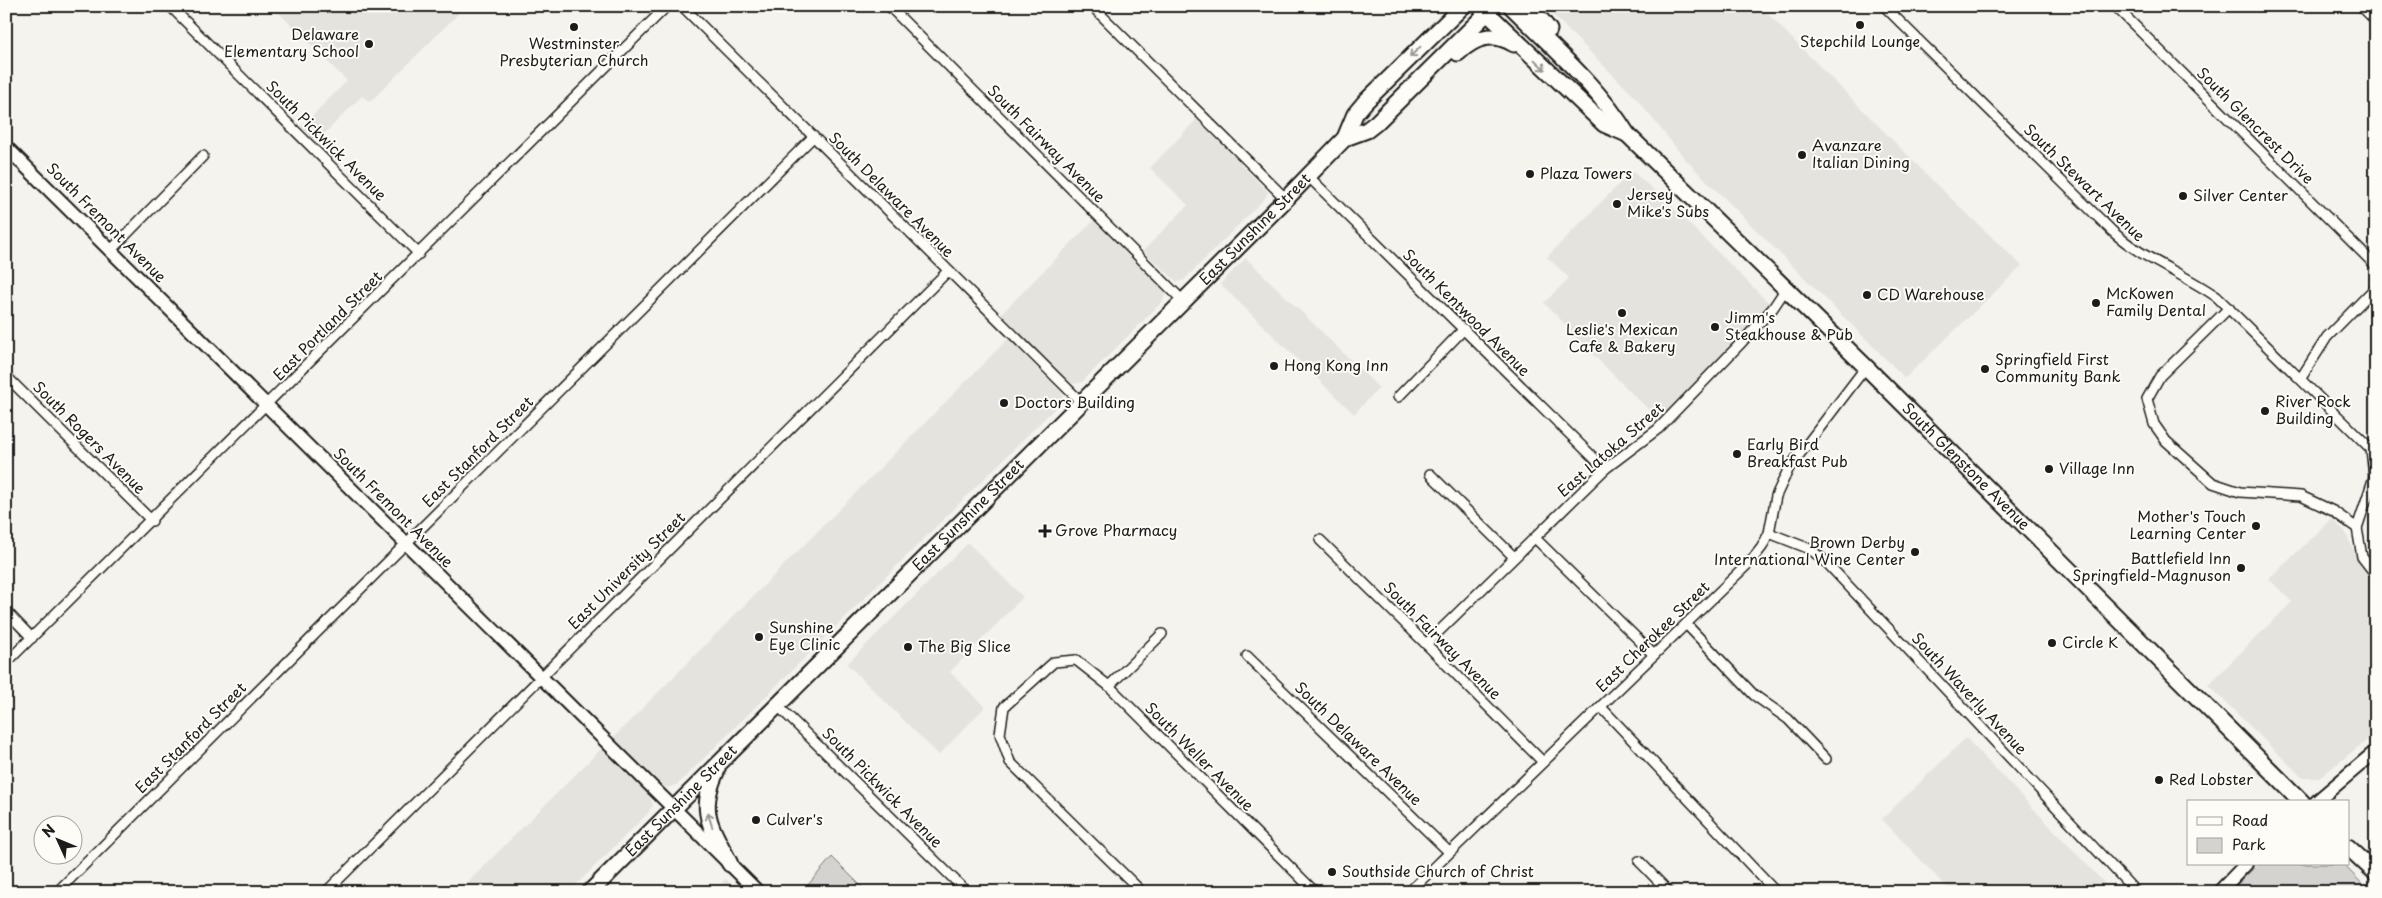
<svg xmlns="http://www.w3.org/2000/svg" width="2382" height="898" font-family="'Playpen Sans',sans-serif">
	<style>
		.built { fill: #e4e3de }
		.green { fill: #d4d3cf; stroke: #787876 }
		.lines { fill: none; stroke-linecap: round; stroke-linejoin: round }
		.street-casing { stroke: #1c1c1c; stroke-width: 12 }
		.secondary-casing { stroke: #1c1c1c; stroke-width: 16 }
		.primary-casing { stroke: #1c1c1c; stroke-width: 19 }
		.street { stroke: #fdfcf7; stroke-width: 9 }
		.secondary { stroke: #fdfcf7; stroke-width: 12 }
		.primary { stroke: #fdfcf7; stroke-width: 15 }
		.oneway { stroke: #989794 }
		.poi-dot { fill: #1c1c1c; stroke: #fdfcf7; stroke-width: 2 }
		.labels { text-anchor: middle; stroke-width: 4; stroke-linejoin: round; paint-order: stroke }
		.poi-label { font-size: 15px; fill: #1c1c1c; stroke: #fdfcf7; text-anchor: start }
		.street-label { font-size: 15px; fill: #1c1c1c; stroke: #fdfcf7 }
	</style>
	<rect width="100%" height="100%" fill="#f4f3ee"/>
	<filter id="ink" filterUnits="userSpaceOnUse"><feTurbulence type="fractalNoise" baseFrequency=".02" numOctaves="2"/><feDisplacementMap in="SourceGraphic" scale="10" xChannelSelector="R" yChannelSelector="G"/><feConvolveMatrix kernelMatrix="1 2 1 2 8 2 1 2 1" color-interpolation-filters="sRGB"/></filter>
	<g filter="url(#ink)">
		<g class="built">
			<polygon points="272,6 466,6 370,102 362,96 316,142 301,127 347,81"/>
			<polygon points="1548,6 1760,6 1937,185 2022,266 1905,378 1685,159 1637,99 1548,10"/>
			<polygon points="1197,119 1268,192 1265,198 1184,280 1177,282 1143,251 1188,205 1150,168"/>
			<polygon points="1632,171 1663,198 1777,311 1769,322 1665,426 1570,332 1570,329 1544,303 1569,278 1547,257"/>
			<polygon points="1094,220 1163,289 1165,295 1163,301 1082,382 1074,384 1067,381 1001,314"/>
			<polygon points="1246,258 1379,388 1354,414 1220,284"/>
			<polygon points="1008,339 1061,392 1063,396 1059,404 678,784 667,788 654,781 612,739"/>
			<polygon points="2332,519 2345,531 2360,565 2376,585 2376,733 2319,778 2303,778 2208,685 2292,602 2269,579"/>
			<polygon points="968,543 1023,597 950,672 985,707 939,755 847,664"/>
			<polygon points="1966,738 2004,778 2113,892 1951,892 1882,819"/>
			<polygon points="602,748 649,795 653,805 648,813 569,892 458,892"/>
			<polygon points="726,879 739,892 713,892"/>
		</g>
		<g class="green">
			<polygon points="832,857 867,892 802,892"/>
			<polygon points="2258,864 2343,864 2370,892 2229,892"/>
		</g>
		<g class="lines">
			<defs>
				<g id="street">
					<polyline points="170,6 419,254"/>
					<polyline points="682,6 1082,403"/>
					<polyline points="889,6 1183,301"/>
					<polyline points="1092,6 1286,199"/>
					<path d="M 1884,6 L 2112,231 C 2144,260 2183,273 2217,297 L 2371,449 L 2374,477 L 2357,528"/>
					<polyline points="2115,6 2376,266"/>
					<polyline points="2361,6 2376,21"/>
					<polyline points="1308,176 1605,469"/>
					<polyline points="110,251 203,156"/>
					<polyline points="2229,308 2160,376 2147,399 2154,424 2166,441 2213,483 2240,492 2301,496 2333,511 2357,528 2362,557 2376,575"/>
					<polyline points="6,376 152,521"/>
					<polyline points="2301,378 2327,337 2376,287"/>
					<polyline points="1398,397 1464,329"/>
					<polyline points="1430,474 1514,557"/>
					<polyline points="1769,533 1810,549 1825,561 2136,892"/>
					<polyline points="1535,538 1654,655"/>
					<polyline points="1320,540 1426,644 1543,762"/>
					<polyline points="6,611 32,638"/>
					<polyline points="1686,624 1754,695 1788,719 1826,759"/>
					<polyline points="1426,644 1605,469 1658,429 1742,342 1773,308 1785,290"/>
					<polyline points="1247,656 1449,852"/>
					<polyline points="6,663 667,6"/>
					<polyline points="1109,686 1162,634"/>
					<polyline points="777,705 967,892"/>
					<polyline points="1601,707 1776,892"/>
					<polyline points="1639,861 1669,892"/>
					<polyline points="57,892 813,137"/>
					<polyline points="326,892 948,271"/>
					<polyline points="1142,892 1010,762 1000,734 1004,707 1054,662 1076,660 1109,686 1315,892"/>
					<polyline points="1409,892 1751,561 1762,547 1769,533 1776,496 1789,468 1866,367"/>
				</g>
				<g id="secondary">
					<polyline points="6,147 758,892"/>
					<polyline points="2316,802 2376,751"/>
					<polyline points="2219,892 2246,864"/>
				</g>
				<g id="primary">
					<polyline points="1480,6 1604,124 1627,134"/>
					<path id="s1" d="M 1511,6 C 1552,47 1597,85 1627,134 L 1866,367 L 2302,802"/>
					<polyline points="1530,6 1549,30"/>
					<path d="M 1458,53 C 1475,37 1493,31 1514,44"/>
					<polyline points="1345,138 1367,130 1376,123 1494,6"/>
					<path d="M 717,770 C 697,812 711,826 730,864"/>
					<polyline points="2348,847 2376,873"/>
					<path id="s2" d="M 590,892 L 1285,200 L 1345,138 L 1355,114 L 1365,102 L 1463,6"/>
				</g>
			</defs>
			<use href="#street" class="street-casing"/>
			<use href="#secondary" class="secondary-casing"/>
			<use href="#primary" class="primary-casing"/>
			<use href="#street" class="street"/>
			<use href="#secondary" class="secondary"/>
			<use href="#primary" class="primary"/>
		</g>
		<defs><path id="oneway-shaft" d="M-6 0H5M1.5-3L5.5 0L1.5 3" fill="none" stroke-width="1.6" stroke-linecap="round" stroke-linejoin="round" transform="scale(1.25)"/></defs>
		<g class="oneway">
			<use href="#oneway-shaft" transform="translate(1415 52) rotate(136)"/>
			<use href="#oneway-shaft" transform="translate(1540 65) rotate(44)"/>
			<use href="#oneway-shaft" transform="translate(710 820) rotate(-108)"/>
		</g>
	</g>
	<g class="poi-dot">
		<circle cx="1860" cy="25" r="5"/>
		<circle cx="574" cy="27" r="5"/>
		<circle cx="369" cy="44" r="5"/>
		<circle cx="1802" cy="155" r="5"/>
		<circle cx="1530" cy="174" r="5"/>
		<circle cx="2183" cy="196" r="5"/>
		<circle cx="1617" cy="204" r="5"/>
		<circle cx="1867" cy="295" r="5"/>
		<circle cx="2096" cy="303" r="5"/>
		<circle cx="1622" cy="313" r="5"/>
		<circle cx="1715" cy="327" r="5"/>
		<circle cx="1274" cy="366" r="5"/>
		<circle cx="1985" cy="369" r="5"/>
		<circle cx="1004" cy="403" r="5"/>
		<circle cx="2265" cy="411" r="5"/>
		<circle cx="1737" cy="454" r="5"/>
		<circle cx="2049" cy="469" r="5"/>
		<circle cx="2256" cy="526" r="5"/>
		<path d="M1042.5 523.5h5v5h5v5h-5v5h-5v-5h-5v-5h5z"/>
		<circle cx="1915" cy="552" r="5"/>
		<circle cx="2241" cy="568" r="5"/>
		<circle cx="759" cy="637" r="5"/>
		<circle cx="2052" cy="643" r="5"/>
		<circle cx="908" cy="647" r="5"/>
		<circle cx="2159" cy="780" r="5"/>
		<circle cx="756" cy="820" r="5"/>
		<circle cx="1332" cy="872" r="5"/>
	</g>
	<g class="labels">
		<g class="poi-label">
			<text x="359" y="40" text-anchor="end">Delaware<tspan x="359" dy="17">Elementary School</tspan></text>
			<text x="1860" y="47" text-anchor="middle">Stepchild Lounge</text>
			<text x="574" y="49" text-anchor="middle">Westminster<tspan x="574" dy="17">Presbyterian Church</tspan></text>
			<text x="1812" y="151">Avanzare<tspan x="1812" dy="17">Italian Dining</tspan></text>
			<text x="1540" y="179">Plaza Towers</text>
			<text x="1627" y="200">Jersey<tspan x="1627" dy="17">Mike's Subs</tspan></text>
			<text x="2193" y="201">Silver Center</text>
			<text x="2106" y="299">McKowen<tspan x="2106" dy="17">Family Dental</tspan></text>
			<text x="1877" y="300">CD Warehouse</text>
			<text x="1725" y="323">Jimm's<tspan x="1725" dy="17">Steakhouse &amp; Pub</tspan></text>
			<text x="1622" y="335" text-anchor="middle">Leslie's Mexican<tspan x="1622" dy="17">Cafe &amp; Bakery</tspan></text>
			<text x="1995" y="365">Springfield First<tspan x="1995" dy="17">Community Bank</tspan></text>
			<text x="1284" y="371">Hong Kong Inn</text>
			<text x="2275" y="407">River Rock<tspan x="2275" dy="17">Building</tspan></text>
			<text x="1014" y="408">Doctors Building</text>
			<text x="1747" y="450">Early Bird<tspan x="1747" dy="17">Breakfast Pub</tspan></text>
			<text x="2059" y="474">Village Inn</text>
			<text x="2246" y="522" text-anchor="end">Mother's Touch<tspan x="2246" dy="17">Learning Center</tspan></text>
			<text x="1055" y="536">Grove Pharmacy</text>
			<text x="1905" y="548" text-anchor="end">Brown Derby<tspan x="1905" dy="17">International Wine Center</tspan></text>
			<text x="2231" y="564" text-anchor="end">Battlefield Inn<tspan x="2231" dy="17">Springfield-Magnuson</tspan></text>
			<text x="769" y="633">Sunshine<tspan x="769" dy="17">Eye Clinic</tspan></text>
			<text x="2062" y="648">Circle K</text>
			<text x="918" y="652">The Big Slice</text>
			<text x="2169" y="785">Red Lobster</text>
			<text x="766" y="825">Culver's</text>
			<text x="1342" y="877">Southside Church of Christ</text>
		</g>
		<g class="street-label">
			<text transform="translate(2255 126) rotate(45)" y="5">South Glencrest Drive</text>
			<text transform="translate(326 141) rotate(45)" y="5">South Pickwick Avenue</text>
			<text transform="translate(1046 144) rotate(45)" y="5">South Fairway Avenue</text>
			<text transform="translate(2084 183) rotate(44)" y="5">South Stewart Avenue</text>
			<text transform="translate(891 195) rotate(45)" y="5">South Delaware Avenue</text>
			<text transform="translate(106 223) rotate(45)" y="5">South Fremont Avenue</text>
			<text dy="5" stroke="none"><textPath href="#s2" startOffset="939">East Sunshine Street</textPath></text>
			<text transform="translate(1466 313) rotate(45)" y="5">South Kentwood Avenue</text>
			<text transform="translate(328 326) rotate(-45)" y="5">East Portland Street</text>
			<text transform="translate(89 438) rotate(45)" y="5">South Rogers Avenue</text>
			<text transform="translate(1611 450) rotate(-41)" y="5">East Latoka Street</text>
			<text transform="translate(478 452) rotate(-45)" y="5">East Stanford Street</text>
			<text dy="5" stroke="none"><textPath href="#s1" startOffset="648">South Glenstone Avenue</textPath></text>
			<text transform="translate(393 508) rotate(45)" y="5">South Fremont Avenue</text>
			<text dy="5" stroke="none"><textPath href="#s2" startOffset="534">East Sunshine Street</textPath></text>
			<text transform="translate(627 571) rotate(-45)" y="5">East University Street</text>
			<text transform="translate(1653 637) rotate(-44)" y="5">East Cherokee Street</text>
			<text transform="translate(1442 641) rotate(45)" y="5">South Fairway Avenue</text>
			<text transform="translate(1969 694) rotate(47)" y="5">South Waverly Avenue</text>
			<text transform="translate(191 738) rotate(-45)" y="5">East Stanford Street</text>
			<text transform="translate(1358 744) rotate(44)" y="5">South Delaware Avenue</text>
			<text transform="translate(1199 757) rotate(45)" y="5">South Weller Avenue</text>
			<text transform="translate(882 788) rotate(45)" y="5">South Pickwick Avenue</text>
			<text dy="5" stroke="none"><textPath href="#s2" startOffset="129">East Sunshine Street</textPath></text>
		</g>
	</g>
	<rect width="2382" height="898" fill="none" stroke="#fdfcf7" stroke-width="25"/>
	<rect x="12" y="12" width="2357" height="873" fill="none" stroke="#1c1c1c" stroke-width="2" filter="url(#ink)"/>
	<rect x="2187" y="800" width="162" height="65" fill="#fdfcf7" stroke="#a3a29f"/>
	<rect x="2197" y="817" width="25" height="8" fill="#fdfcf7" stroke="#a3a29f"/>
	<text x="2232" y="826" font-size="15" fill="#1c1c1c">Road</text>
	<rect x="2197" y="838" width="25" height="15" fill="#d4d3cf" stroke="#a3a29f"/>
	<text x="2232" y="850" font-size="15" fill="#1c1c1c">Park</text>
	<g transform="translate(58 840) rotate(314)"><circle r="24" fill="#fdfcf7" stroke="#a3a29f"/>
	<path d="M0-4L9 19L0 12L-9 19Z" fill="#1c1c1c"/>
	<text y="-8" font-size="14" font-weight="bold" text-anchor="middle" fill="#1c1c1c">N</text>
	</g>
</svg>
